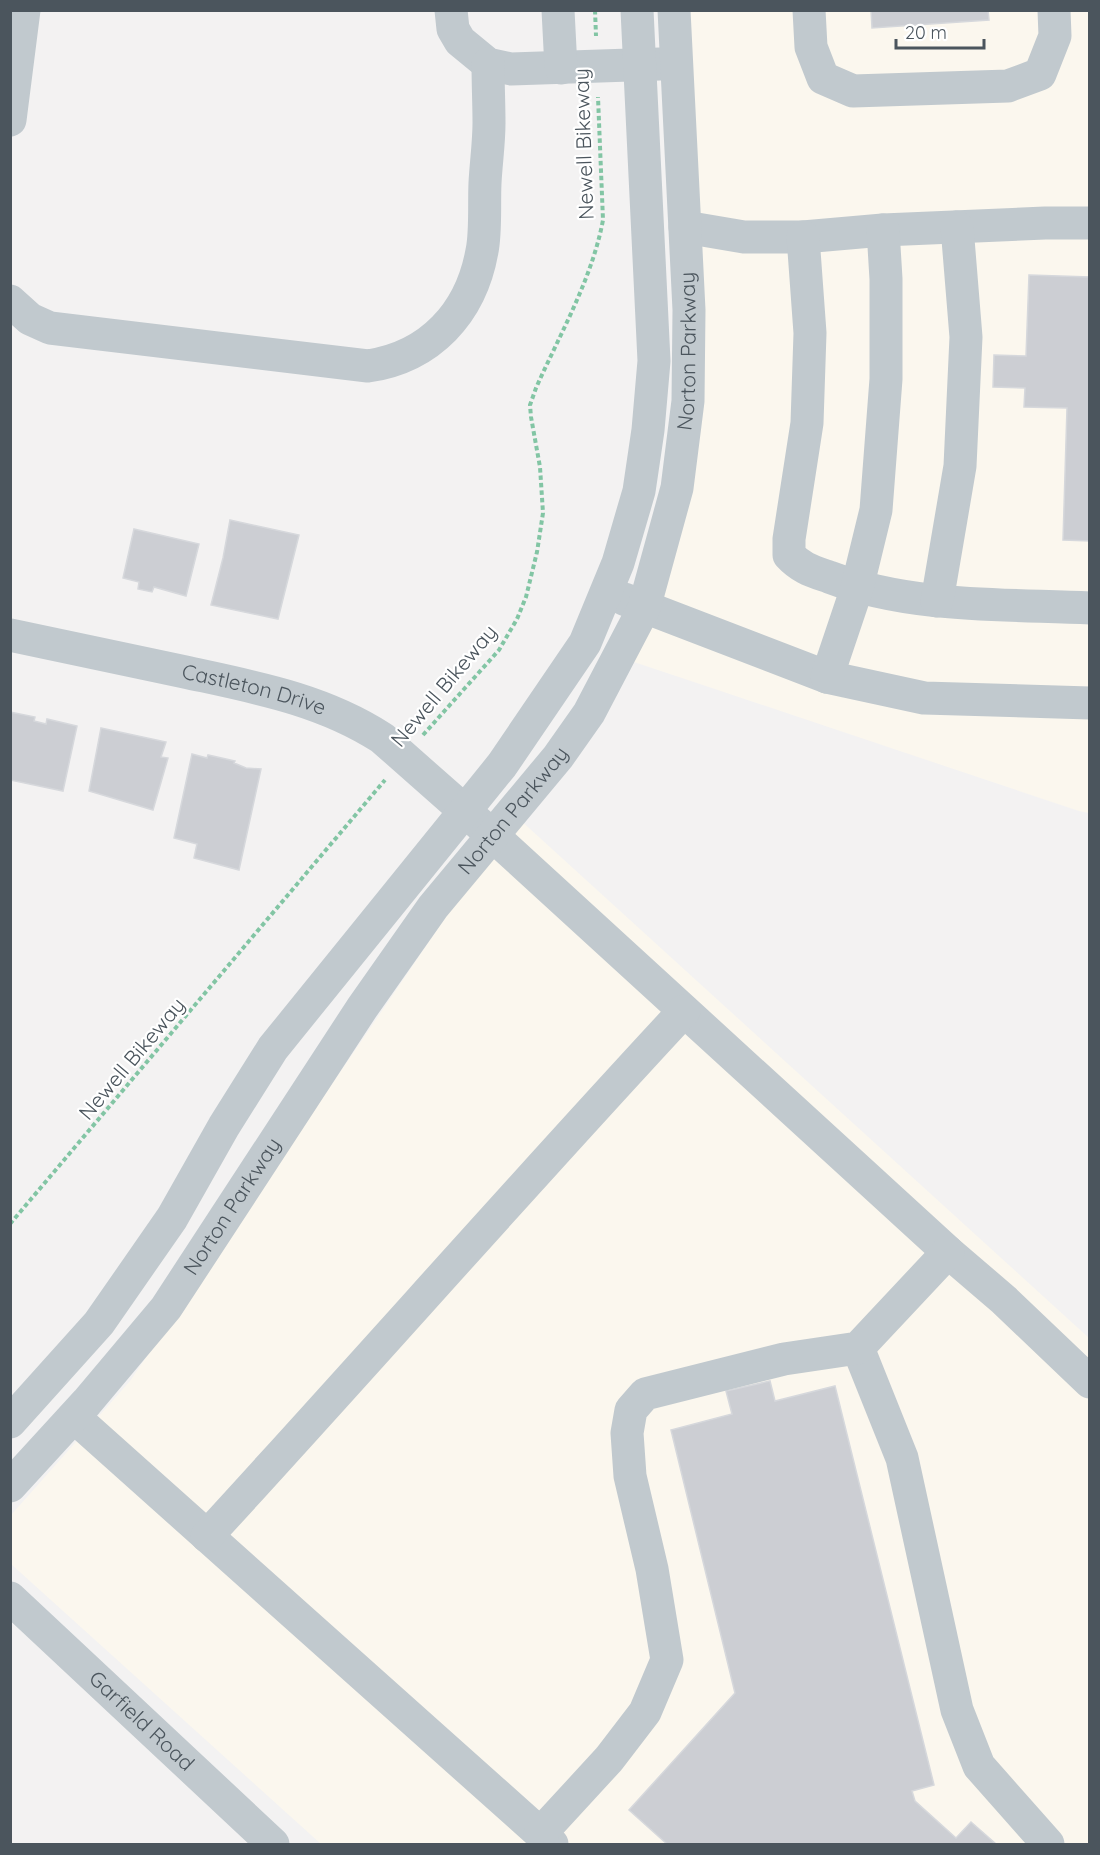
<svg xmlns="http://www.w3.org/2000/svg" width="1100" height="1855" font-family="Quicksand,sans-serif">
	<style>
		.commercial { fill: #fbf7ee }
		.building { fill: #ccced3; stroke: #d6d8dc; stroke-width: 1.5 }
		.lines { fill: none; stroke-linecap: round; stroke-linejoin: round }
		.path { stroke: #82c5a4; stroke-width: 4; stroke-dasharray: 4.5 3; stroke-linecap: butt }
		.minor { stroke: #c1c9ce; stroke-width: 33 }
		.labels { text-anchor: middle; stroke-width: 4.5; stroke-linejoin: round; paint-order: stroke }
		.street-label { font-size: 21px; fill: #4b555d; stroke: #fff }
	</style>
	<rect width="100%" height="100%" fill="#f3f2f2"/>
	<g class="commercial">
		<polygon points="683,11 1089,11 1089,813 1079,811 631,661 668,571"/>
		<polygon points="518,818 1089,1338 1089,1844 321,1844 11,1564 11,1515 130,1381 456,902"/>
	</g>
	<g class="building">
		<polygon points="871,10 988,10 989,20 872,28"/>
		<polygon points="1029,275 1090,277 1090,541 1063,540 1067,408 1024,407 1025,388 993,387 994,355 1026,356"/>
		<polygon points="230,520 299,535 278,619 211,605 223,558"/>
		<polygon points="134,529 199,544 186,596 154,587 152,592 138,589 139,582 123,578"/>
		<polygon points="10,712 35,717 34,721 46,724 47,719 77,726 63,791 10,780"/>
		<polygon points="101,728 166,742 161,757 168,758 153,810 89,791"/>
		<polygon points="192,754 207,758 208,755 235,761 234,763 246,768 261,769 239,870 194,858 197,844 174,838"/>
		<polygon points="770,1381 775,1401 835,1386 934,1785 912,1791 915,1801 956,1838 971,1822 996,1844 667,1844 629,1810 735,1693 671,1430 732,1414 726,1391"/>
	</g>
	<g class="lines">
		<g class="path">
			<polyline points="595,10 596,36"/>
			<path d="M 423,735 L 499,650 L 517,619 L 526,597 L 537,552 L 543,513 L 540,467 L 531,417 L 530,405 L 536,388 C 560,334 592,279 603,220 L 598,97"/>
			<polyline points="10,1224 385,780"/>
		</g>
		<g class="minor">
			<polyline points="451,10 453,29 460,41 488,64 511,69 660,64"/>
			<polyline points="558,10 561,68"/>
			<polyline points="809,10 811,47 823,78 853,91 1008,86 1040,74 1055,36 1054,10"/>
			<polyline points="10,120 24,10"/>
			<polyline points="685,227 744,237 803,237 883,230 1045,223 1090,223"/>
			<path d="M 803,237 L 810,333 L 807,423 L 789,539 L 789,555 C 801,568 812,571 829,577 C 911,608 1003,604 1090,608"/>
			<path d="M 10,301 L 30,319 L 50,328 L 368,366 C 430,357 471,313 482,251 C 486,232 484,204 485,183 C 486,163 489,143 489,123 C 489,104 488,84 488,64"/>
			<polyline points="624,599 827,677 924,698 1090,703"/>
			<polyline points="937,601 960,466 966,337 957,227"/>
			<path id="s1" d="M 10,635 C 69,648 127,660 185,672 C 254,687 322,699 382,738 L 492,835 L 948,1252 L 1004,1300 L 1090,1382"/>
			<polyline points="827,677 857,588 876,510 886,379 886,279 883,230"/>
			<polyline points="858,1348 902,1458 957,1710 979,1766 1048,1844"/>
			<polyline points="74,1417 552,1844"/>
			<polyline points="10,1422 99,1323 172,1218 224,1126 273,1048 502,765 585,643 618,563 639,491 648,430 654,361 637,10"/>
			<path id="s2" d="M 10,1486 L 87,1402 L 166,1308 L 362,1008 L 433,907 L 558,757 L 589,713 L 644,608 L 677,488 L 688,401 L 689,310 L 674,10"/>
			<path d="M 207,1536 C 367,1362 523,1184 684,1011"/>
			<path id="s3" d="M 10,1598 L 273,1844"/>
			<polyline points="540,1834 609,1759 645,1712 667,1660 652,1569 630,1476 627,1433 631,1410 645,1394 784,1359 858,1348 948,1252"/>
		</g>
	</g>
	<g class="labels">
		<g class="street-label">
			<text transform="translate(584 144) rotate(-92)" y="7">Newell Bikeway</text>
			<text dy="7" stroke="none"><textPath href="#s2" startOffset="1348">Norton Parkway</textPath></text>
			<text transform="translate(444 686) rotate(-50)" y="7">Newell Bikeway</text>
			<text dy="7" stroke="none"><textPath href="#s1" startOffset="250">Castleton Drive</textPath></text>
			<text dy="7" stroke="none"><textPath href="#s2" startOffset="844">Norton Parkway</textPath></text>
			<text transform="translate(132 1059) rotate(-50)" y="7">Newell Bikeway</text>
			<text dy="7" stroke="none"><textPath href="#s2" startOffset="358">Norton Parkway</textPath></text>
			<text dy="7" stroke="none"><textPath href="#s3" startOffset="180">Garfield Road</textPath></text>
		</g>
	</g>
	<rect width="1100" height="1855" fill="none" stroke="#4b555d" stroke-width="24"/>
	<path d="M896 39v9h88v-9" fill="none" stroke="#4b555d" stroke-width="3"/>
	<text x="905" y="39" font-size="18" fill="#4b555d" stroke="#ffffff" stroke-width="4.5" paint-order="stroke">20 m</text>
</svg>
